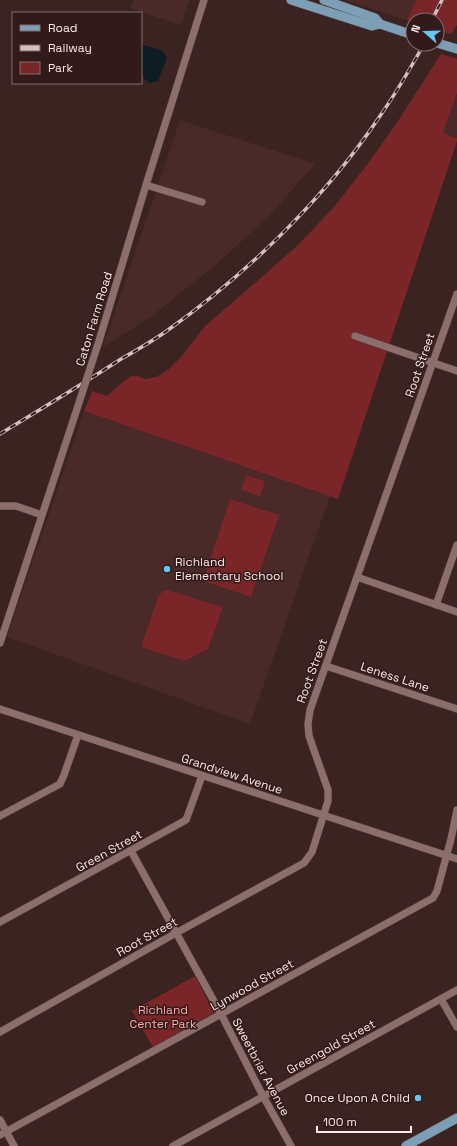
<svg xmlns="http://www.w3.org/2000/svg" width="457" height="1146" font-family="'Space Grotesk',sans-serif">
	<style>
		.built { fill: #492a29 }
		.green { fill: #7a2527 }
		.water { fill: #0e1c24 }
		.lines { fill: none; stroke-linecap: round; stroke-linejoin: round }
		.minor-casing { stroke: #554140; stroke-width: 8 }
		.major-casing { stroke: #554140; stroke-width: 10 }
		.minor { stroke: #8c6f6d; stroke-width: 7 }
		.major { stroke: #7c9fb6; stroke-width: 9 }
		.rail-casing { stroke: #d2bfbe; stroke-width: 3.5 }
		.rail { stroke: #311a19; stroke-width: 2; stroke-dasharray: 6; stroke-linecap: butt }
		.minor-bridge-casing { stroke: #554140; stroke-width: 8; stroke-linecap: butt }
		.minor-bridge { stroke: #8c6f6d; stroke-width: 7 }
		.poi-dot { fill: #68c4f0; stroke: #311a19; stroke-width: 1.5 }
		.labels { text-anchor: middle; stroke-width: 3; stroke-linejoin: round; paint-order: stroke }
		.street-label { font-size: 12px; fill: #fbeae9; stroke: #311a19 }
		.poi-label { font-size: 12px; fill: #fbeae9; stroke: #311a19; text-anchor: start }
		.park-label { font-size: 12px; fill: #faaca7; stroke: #311a19 }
	</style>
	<rect width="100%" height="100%" fill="#3b2322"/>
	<g class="built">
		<polygon points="133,0 189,0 181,25 130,8"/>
		<polygon points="345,0 416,0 407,20"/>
		<polygon points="457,93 457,138 443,133"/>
		<polygon points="180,120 315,164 270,215 219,262 152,316 103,347"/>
		<polygon points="84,411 330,496 250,724 7,637"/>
	</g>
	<g class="green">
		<polygon points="416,0 457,0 457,25 451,34 437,30 437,20 413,20 413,22 407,20"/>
		<polygon points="441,54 457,59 457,93 443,133 457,138 457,141 338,499 84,411 92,391 107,396 124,381 131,376 138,376 145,379 156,377 168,370 181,357 205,326 256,282 297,246 334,207 369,162 396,124"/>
		<polygon points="246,475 265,481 260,496 241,490"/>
		<polygon points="230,499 279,515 251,597 203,581"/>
		<polygon points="167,590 223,607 208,649 185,661 141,647 158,597 163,591"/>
		<polygon points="195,976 214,1013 153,1047 132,1011"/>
	</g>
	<polygon class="water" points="141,44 163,51 167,58 158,81 150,83 144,79 141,72"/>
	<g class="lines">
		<defs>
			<g id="minor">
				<polyline points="146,185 202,202"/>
				<polyline points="355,336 457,371"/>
				<polyline points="99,341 146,185 204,0"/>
				<polyline points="0,506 16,506 42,515"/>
				<polyline points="357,577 457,612"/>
				<polyline points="436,605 457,545"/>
				<polyline points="0,643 75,415"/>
				<polyline points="326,666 457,709"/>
				<polyline points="0,709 457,859"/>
				<polyline points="0,816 60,784 64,775 78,735"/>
				<polyline points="131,851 221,1014 263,1096 291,1146"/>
				<polyline points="0,922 186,820 202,776"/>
				<polyline points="441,999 457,1027"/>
				<polyline points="0,1032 176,933 304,863 312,852 328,801 328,790 309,736 308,724 310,710 457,294"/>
				<polyline points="0,1120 14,1146"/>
				<polyline points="0,1135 433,898 437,891 451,839 457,810"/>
				<polyline points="173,1146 457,990"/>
			</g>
			<g id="major">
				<polyline points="291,0 372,26 380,24 413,35"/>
				<polyline points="324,0 375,18 380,24"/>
				<polyline points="437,43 457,49"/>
				<polyline points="406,1146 457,1118"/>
			</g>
		</defs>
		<use href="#minor" class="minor-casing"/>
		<use href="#major" class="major-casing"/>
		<use href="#minor" class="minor"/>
		<use href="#major" class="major"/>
		<defs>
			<g id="rail">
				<polyline points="432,20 442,0"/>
				<path d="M 0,434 C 41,409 81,385 121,359 C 137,350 153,341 168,330 C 248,273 325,198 380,116 C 396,93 410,69 424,44"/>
			</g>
		</defs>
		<use href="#rail" class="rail-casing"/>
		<use href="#rail" class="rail"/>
		<defs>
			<polyline id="minor-bridge" points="75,415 99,341"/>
		</defs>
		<use href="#minor-bridge" class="minor-bridge-casing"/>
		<use href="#minor-bridge" class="minor-bridge"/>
	</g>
	<g class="poi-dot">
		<circle cx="167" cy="569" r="4"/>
		<circle cx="418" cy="1098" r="4"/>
	</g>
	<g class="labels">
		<g class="street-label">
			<text transform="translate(94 319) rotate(-73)" y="4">Caton Farm Road</text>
			<text transform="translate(420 365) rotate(-71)" y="4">Root Street</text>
			<text transform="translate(312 671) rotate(-70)" y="4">Root Street</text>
			<text transform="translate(395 677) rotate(18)" y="4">Leness Lane</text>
			<text transform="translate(232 774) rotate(18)" y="4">Grandview Avenue</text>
			<text transform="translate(109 851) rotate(-29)" y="4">Green Street</text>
			<text transform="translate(147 937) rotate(-29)" y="4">Root Street</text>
			<text transform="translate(252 985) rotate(-29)" y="4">Lynwood Street</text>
			<text transform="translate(331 1047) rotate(-29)" y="4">Greengold Street</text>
			<text transform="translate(261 1067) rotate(62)" y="4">Sweetbriar Avenue</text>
		</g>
		<g class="poi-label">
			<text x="175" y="566">Richland<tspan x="175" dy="14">Elementary School</tspan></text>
			<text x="410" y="1102" text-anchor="end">Once Upon A Child</text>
		</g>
		<g class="park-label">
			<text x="163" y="1014">Richland<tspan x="163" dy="14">Center Park</tspan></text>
		</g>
	</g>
	<rect x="12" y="12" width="130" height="72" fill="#311a19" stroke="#826d6c"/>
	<rect x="20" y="25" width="20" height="6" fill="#7c9fb6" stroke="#826d6c"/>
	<text x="48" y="32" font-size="12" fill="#fbeae9">Road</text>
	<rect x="20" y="45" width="20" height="6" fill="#d2bfbe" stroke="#826d6c"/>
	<text x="48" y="52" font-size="12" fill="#fbeae9">Railway</text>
	<rect x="20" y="62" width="20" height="12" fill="#7a2527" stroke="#826d6c"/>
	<text x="48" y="72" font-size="12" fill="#fbeae9">Park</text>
	<g transform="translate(425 32) rotate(290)"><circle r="19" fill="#311a19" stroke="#826d6c"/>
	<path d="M0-3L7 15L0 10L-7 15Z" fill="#68c4f0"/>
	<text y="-6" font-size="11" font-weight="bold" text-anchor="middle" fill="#fbeae9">N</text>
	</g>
	<path d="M317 1126v6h94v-6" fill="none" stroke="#fbeae9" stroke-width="2"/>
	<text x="323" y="1126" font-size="12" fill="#fbeae9" stroke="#311a19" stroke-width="3" paint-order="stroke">100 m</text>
</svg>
